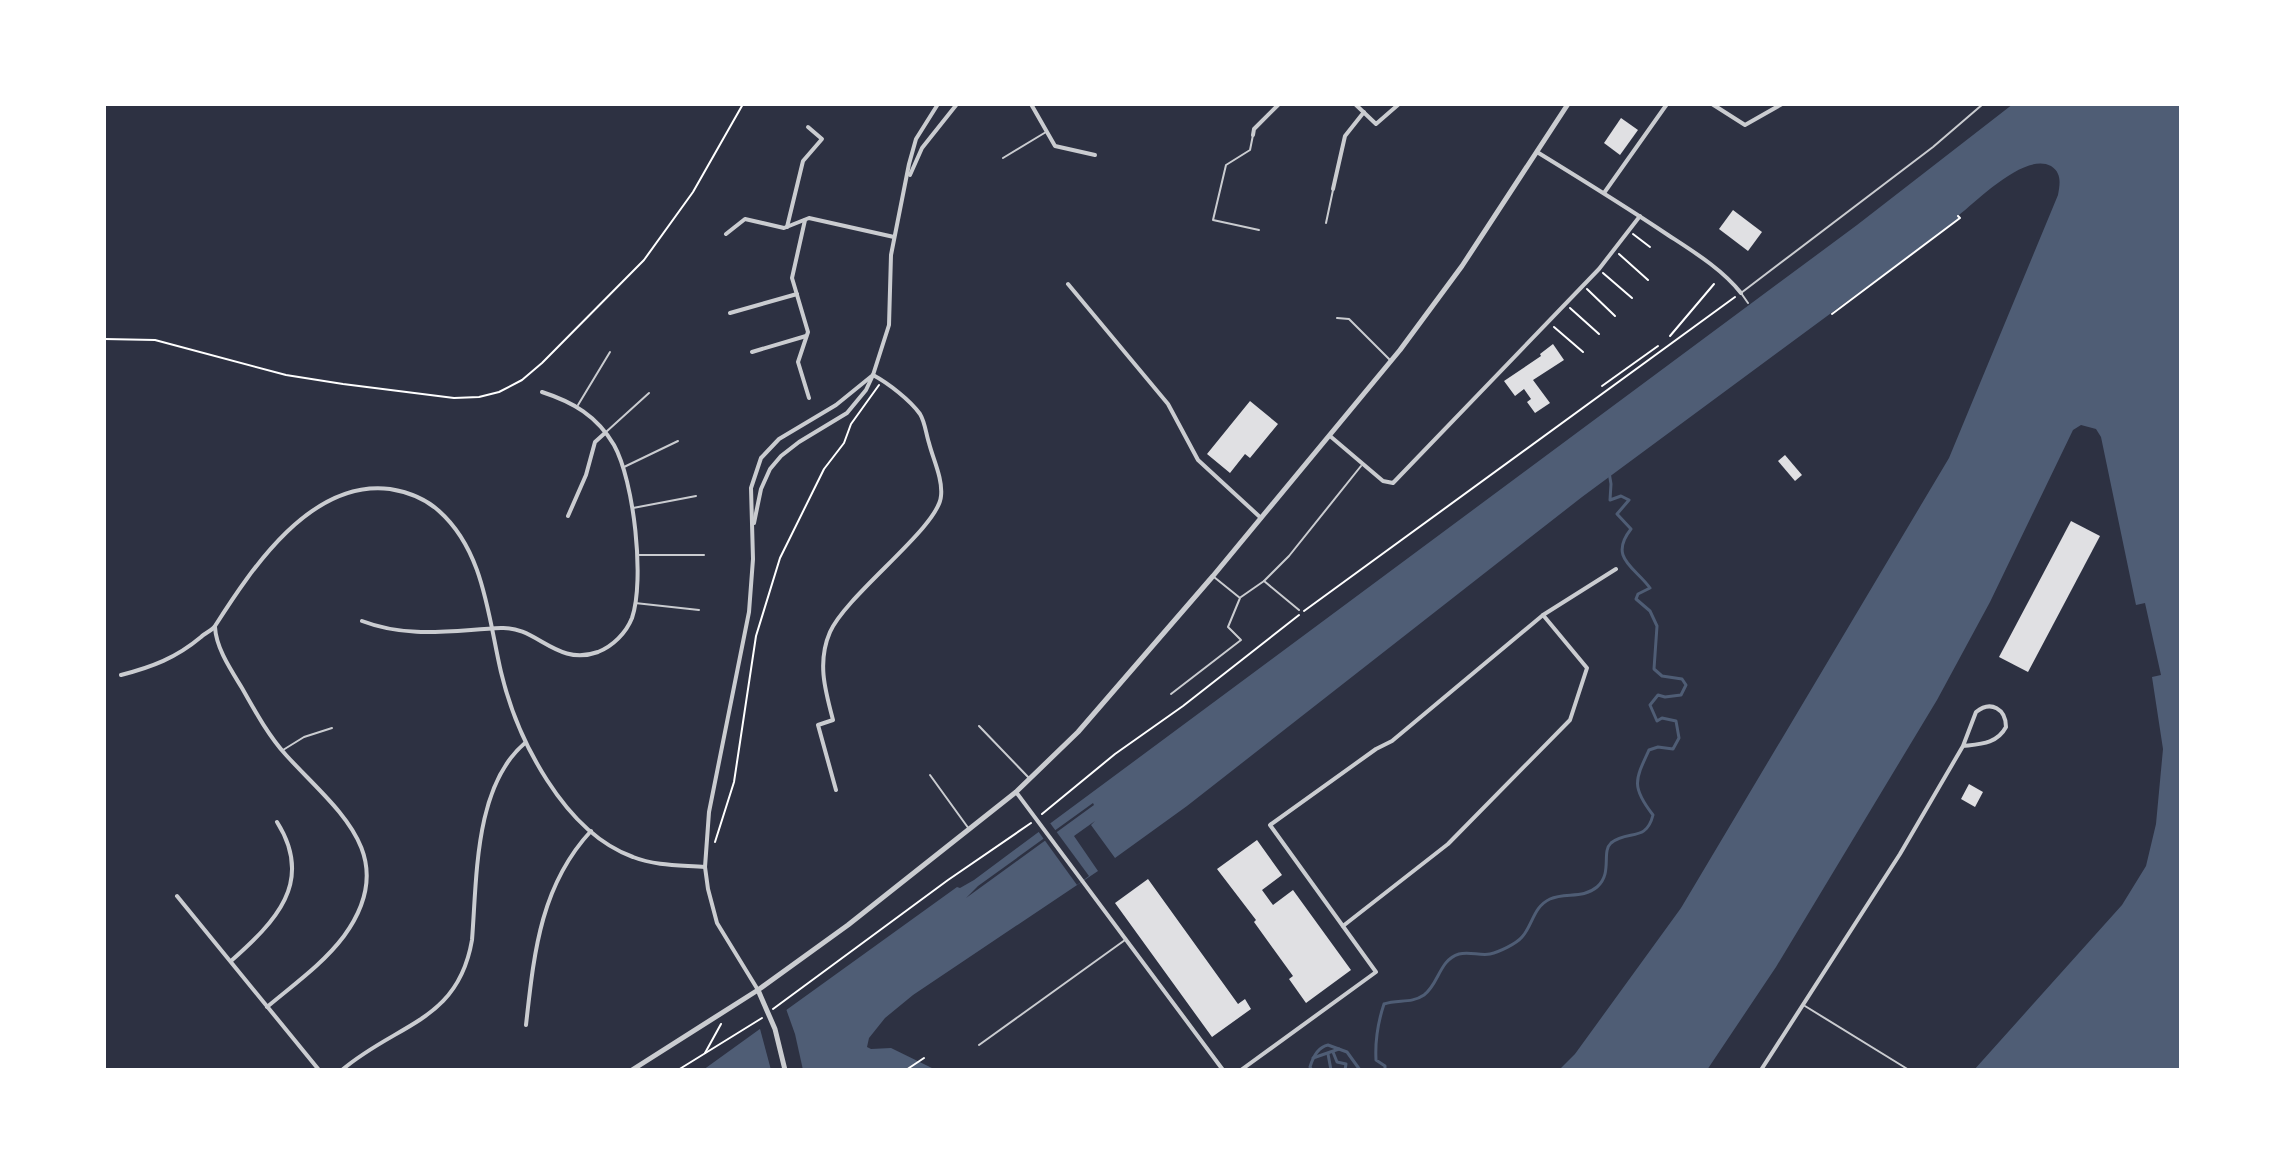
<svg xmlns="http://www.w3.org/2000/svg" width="2285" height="1174" font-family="Manrope,sans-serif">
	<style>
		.water { fill: #4f5d75; fill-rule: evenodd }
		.pier { fill: #2d3142 }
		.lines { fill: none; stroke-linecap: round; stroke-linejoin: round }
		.stream { stroke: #4f5d75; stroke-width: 3 }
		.building { fill: #e0e0e3 }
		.path { stroke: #fff; stroke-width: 2 }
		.service { stroke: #caccd0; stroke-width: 2 }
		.minor { stroke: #caccd0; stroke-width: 4 }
		.tertiary { stroke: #caccd0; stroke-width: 5 }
	</style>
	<rect width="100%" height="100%" fill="#2d3142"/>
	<path class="water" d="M 2013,104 L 2181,104 L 2181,1070 L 1974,1070 L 2122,905 L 2146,866 L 2156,824 L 2163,749 L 2152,677 L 2161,675 L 2145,603 L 2136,605 L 2101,437 L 2096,429 L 2081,425 L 2073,430 L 1990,602 L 1937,700 L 1776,967 L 1707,1070 L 1559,1070 L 1575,1054 L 1681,908 L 1949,458 L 2058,195 C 2060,184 2062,173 2051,166 C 2025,152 1978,200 1959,215 L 1960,218 L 1582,497 L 1187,806 L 1115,858 L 1091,825 L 1095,821 L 1074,836 L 1098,871 L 913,995 L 885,1018 L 869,1038 L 867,1047 L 871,1049 L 891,1048 L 936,1070 L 703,1070 L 957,887 L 960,888 L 974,880 L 1857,225 ZM 1093,803 L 1094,805 L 966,898 L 978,886 Z"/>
	<g class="pier">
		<polygon points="1050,823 1089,876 1077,885 1038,831"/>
		<polygon points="785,1006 795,1034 803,1070 771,1070 759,1025"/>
	</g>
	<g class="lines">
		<g class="stream">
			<polyline points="1333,1052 1337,1062 1346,1064 1345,1070"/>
			<polyline points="1328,1054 1331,1070"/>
			<polyline points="1313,1058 1339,1049"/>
			<path d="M 1312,1070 L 1310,1067 C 1313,1057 1318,1047 1328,1045 L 1347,1052 L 1360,1070"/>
			<path d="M 1385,1070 L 1385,1066 L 1376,1060 C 1375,1041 1378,1022 1384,1004 C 1398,999 1411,1004 1424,995 C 1439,984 1439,960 1459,954 C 1469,951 1480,956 1490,954 C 1499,952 1516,944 1522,937 C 1533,925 1533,907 1550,899 C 1565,892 1583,899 1597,887 C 1613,873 1601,852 1611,843 C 1628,829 1646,843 1653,815 C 1631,787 1635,780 1649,750 L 1658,747 L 1673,749 L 1679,738 L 1676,721 L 1662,718 L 1657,721 L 1650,705 L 1658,695 L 1665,697 L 1681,695 L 1686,685 L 1682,679 L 1662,676 L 1654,669 L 1657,626 L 1650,611 L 1636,599 L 1638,594 L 1650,588 C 1635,567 1608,558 1631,529 L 1617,514 L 1629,500 L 1621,496 L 1610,500 L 1611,484 L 1609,472"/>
		</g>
	</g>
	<g class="building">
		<polygon points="1621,118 1638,130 1620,155 1604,143"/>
		<polygon points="1733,210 1762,232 1748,251 1719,229"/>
		<polygon points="1553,344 1564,360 1533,380 1550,403 1535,413 1527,402 1531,399 1524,389 1515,396 1504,381 1541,356 1540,354"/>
		<polygon points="1250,401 1278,424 1250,458 1245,454 1230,473 1207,454"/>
		<polygon points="1785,455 1802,475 1795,481 1778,461"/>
		<polygon points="2071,521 2100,536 2028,672 1999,657"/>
		<polygon points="1969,784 1983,792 1975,807 1961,799"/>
		<polygon points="1257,840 1282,875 1262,890 1273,905 1293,890 1351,970 1306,1003 1289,979 1293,976 1254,922 1256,920 1217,869"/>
		<polygon points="1148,879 1238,1004 1245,999 1251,1009 1212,1037 1115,903"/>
	</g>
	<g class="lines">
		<g class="path">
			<polyline points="1633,234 1650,247"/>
			<polyline points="1619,254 1648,280"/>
			<polyline points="1603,273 1632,298"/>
			<polyline points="1587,289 1615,316"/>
			<polyline points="1570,308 1599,334"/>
			<polyline points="1832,314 1960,218 1958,216"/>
			<polyline points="1554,327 1583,352"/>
			<polyline points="1670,336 1714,284"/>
			<polyline points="104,339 155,340 286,375 343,384 454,398 479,397 499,392 522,380 542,363 644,260 693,192 743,104"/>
			<polyline points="1602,386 1658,346"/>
			<polyline points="1304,611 1735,297"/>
			<polyline points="1042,814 1115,754 1183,706 1299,615"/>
			<polyline points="715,842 734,782 756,636 780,558 824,469 844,443 851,424 879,385"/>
			<polyline points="773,1009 948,880 1031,823"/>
			<polyline points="705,1053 721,1024"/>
			<polyline points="678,1070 762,1018"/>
			<polyline points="906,1070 924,1058"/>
		</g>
		<g class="service">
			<polyline points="1253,135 1250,150 1226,165 1213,220 1259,230"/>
			<polyline points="1003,158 1046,132"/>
			<polyline points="1326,223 1333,190"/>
			<polyline points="1748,303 1741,293 1933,147 1983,104"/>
			<polyline points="1337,318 1349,319 1390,360"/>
			<polyline points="578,405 610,352"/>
			<polyline points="606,432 649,393"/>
			<polyline points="624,467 678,441"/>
			<polyline points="633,508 696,496"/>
			<polyline points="638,555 704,555"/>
			<polyline points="1264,581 1289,556 1361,466"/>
			<polyline points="1241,597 1264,581 1299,610"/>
			<polyline points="635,603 699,610"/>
			<polyline points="1171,694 1241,640 1228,627 1240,598 1214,577"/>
			<polyline points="979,726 1029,778"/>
			<polyline points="283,750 304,737 332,728"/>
			<polyline points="930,775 969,829"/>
			<polyline points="1805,1006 1909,1070"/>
			<polyline points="979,1045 1125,940"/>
		</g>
		<g class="minor">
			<polyline points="1031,104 1055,146 1095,155"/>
			<polyline points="1355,104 1376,124 1399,104"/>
			<polyline points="1712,104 1745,125 1782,104"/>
			<polyline points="1253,135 1254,129 1279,104"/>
			<path d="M 1537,152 C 1581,179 1625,206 1668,235 C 1694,252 1722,269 1741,293"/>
			<polyline points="910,175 922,148 957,104"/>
			<polyline points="1333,189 1345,136 1364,112"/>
			<polyline points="1604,193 1667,104"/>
			<polyline points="805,220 792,278 808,332 798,362 809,398"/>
			<polyline points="787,227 803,161 822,139 808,127"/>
			<polyline points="726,234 745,219 784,228 809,218 894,237"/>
			<polyline points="1068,284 1168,404 1198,460 1261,518"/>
			<polyline points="730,313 797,294"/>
			<polyline points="752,352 806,336"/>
			<polyline points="1330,436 1383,481 1393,483 1599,269 1640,216"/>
			<polyline points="568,516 586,475 595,442 605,433"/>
			<polyline points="754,523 761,489 770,469 781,456 799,442 847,413 866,390 873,375 889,325 891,255 909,164 916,139 938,104"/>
			<path d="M 362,621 C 409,639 453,630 501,628 C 537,626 556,667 598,652 C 613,646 626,633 632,618 C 645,580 634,481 614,445 C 597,416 573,402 542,392"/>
			<path d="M 215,627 C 216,648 231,670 242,688 C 255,711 268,735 286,755 C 335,809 403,855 344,936 C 323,964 293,985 267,1007"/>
			<path d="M 121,675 C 152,667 176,658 201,637 C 205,633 213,630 215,626 C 252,568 311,479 390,489 C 408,492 426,499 439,511 C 484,551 488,616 501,672 C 517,739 564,832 633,857 C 656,866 681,865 705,867"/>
			<path d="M 836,790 L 818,725 L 833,720 C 825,690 817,662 830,632 C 847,594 939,527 941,496 C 943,479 933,459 929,443 C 926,434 925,422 920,414 C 910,400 888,383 873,375"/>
			<polyline points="1016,792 1223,1070"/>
			<polyline points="177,896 319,1070"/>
			<polyline points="1343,926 1448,844 1570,720 1587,668 1543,615"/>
			<path d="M 231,961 C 275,922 315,882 277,822"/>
			<polyline points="758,990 717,923 708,889 705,867 709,812 749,612 753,559 751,488 761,458 779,439 836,405 873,375"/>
			<path d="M 526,1025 C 534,954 540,886 591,831"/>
			<path d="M 342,1070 C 397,1023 458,1022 472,940 C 477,879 474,786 525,743"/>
			<polyline points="1241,1070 1376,972 1270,825 1376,749 1392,741 1543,615 1616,569"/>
			<path d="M 1761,1070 L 1900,854 L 1963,746 L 1976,712 C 1991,700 2006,709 2006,727 C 1997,744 1980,744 1963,746"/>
		</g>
		<g class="tertiary">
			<polyline points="758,990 775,1029 785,1070"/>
			<polyline points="632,1070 758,990 848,925 1016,792 1078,732 1213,576 1400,350 1462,266 1568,104"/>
		</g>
	</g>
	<rect width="2285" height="1174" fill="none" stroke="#ffffff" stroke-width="212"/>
</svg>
